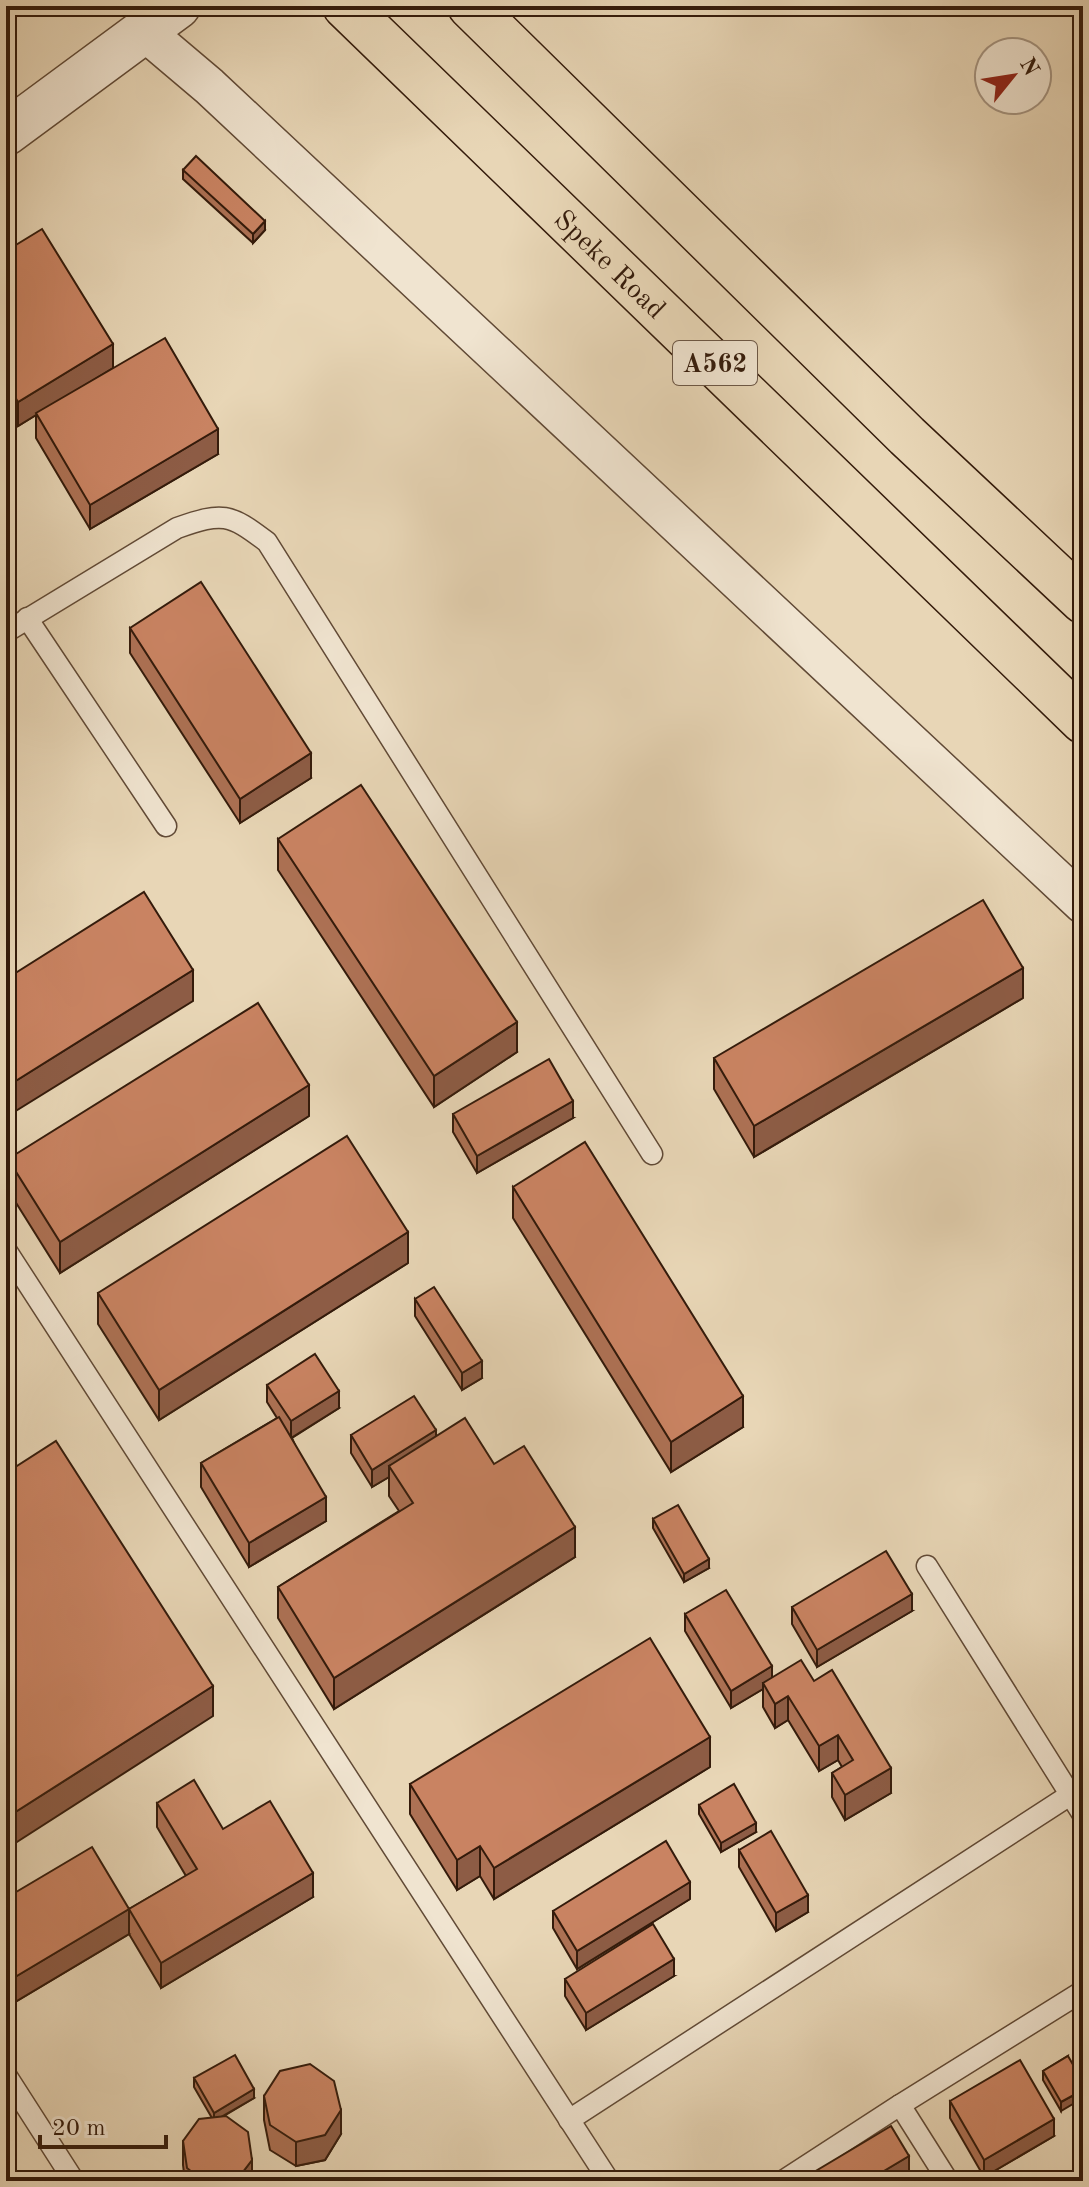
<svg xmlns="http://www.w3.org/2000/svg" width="1089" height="2187" font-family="'Old Standard TT',serif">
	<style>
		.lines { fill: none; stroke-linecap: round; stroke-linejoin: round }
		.service-casing { stroke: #614a36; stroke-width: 23 }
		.minor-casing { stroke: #614a36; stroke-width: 41 }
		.tertiary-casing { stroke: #614a36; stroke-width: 47 }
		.trunk-casing { stroke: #341b0b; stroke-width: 47 }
		.service { stroke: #f0e4d0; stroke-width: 20 }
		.minor { stroke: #f0e4d0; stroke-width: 38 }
		.tertiary { stroke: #f0e4d0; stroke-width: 44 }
		.trunk { stroke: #e8d6b6; stroke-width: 44 }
		.wall { fill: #ad7154; stroke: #341b0b; stroke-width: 2 }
		.shaded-wall { fill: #8d5c45; stroke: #341b0b; stroke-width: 2 }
		.building { fill: #c98362; stroke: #341b0b; stroke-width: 2 }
		.labels { text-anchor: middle; stroke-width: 6; stroke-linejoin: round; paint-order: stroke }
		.shield { fill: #f0e4d0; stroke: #6c5746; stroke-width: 2 }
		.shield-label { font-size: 26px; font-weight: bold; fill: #341b0b }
		.street-label { font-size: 28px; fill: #341b0b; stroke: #f0e4d0 }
	</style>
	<rect width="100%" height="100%" fill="#e8d6b6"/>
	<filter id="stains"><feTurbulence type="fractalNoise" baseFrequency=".0025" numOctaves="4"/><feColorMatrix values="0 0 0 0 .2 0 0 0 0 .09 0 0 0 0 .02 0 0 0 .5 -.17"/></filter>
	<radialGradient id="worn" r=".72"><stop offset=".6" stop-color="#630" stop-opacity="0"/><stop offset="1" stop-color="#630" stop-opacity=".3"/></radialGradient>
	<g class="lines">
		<defs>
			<g id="service">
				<polyline points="27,618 166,826"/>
				<path d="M 6,632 L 177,528 C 223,512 229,513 267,542 L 652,1154"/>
				<polyline points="6,1250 609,2181"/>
				<polyline points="927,1566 1083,1815"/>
				<polyline points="6,2075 74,2181"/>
				<polyline points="900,2105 1083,1991"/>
				<polyline points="569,2120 1070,1795"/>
				<polyline points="783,2181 900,2105 948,2181"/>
			</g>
			<polyline id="minor" points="144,31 209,86 1083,904"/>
			<polyline id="tertiary" points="6,133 178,6"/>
			<g id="trunk">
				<path id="s1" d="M 345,6 L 1083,721"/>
				<polyline points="470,6 907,436 1083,601"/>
			</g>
		</defs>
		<use href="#service" class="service-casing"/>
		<use href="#minor" class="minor-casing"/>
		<use href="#tertiary" class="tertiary-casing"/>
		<use href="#trunk" class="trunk-casing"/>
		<use href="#service" class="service"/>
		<use href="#minor" class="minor"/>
		<use href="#tertiary" class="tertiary"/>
		<use href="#trunk" class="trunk"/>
	</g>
	<g class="wall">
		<polygon points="183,170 265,230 253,243 183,179"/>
		<polygon points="6,251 113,368 218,454 90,529 36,438 36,415 18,426 6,406"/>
		<polygon points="130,628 311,778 240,823 130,653"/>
		<polygon points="278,839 517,1052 434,1107 278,870"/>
		<polygon points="1023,998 754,1157 714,1089 714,1058"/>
		<polygon points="453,1114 573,1118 477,1173 453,1132"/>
		<polygon points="309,1116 60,1273 8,1190 8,1159"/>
		<polygon points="513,1187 743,1427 671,1472 513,1218"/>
		<polygon points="408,1263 159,1420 98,1324 98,1293"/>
		<polygon points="415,1299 482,1378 462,1390 415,1316"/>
		<polygon points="267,1385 339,1408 292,1438 326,1521 249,1567 201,1487 201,1463 277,1418 267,1402"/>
		<polygon points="351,1435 436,1436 494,1464 575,1557 334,1709 278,1618 278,1587 399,1511 389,1496 389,1477 372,1487 351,1453"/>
		<polygon points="653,1519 709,1568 684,1582 653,1528"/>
		<polygon points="792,1607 912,1611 817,1667 792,1624"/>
		<polygon points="685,1614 772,1677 814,1681 891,1793 845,1820 832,1797 832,1773 842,1767 838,1760 819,1771 788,1720 775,1728 763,1707 763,1689 731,1708 685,1631"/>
		<polygon points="710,1767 494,1899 480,1876 457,1890 410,1814 410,1784"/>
		<polygon points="157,1803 223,1829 313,1897 161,1988 129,1934 129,1909 186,1876 157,1827"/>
		<polygon points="699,1805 756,1832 721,1852 699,1814"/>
		<polygon points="739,1850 808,1912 776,1931 739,1867"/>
		<polygon points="6,1898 129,1934 10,2005 6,1998"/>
		<polygon points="690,1899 577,1969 553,1928 553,1911"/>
		<polygon points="674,1976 586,2030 565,1996 565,1979"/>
		<polygon points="1068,2056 1061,2111 1043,2080 1043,2071"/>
		<polygon points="194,2078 254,2098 224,2116 252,2181 185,2181 183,2165 183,2141 212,2118 194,2087"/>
		<polygon points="264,2096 341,2134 325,2160 296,2166 270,2150 264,2120"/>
		<polygon points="950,2101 1054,2136 984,2177 950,2118"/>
	</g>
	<g class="shaded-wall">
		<polygon points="265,221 265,230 253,243 253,234"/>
		<polygon points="113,344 113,368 18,426 18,402"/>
		<polygon points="218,429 218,454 90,529 90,505"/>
		<polygon points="311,753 311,778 240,823 240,799"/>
		<polygon points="1023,968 1023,998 754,1157 754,1126"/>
		<polygon points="193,970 193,1001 6,1117 6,1087"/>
		<polygon points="517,1022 517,1052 434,1107 434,1076"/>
		<polygon points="309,1085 309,1116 60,1273 60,1242"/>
		<polygon points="573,1101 573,1118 477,1173 477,1156"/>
		<polygon points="408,1232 408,1263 159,1420 159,1390"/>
		<polygon points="482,1361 482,1378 462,1390 462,1373"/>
		<polygon points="339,1391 339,1408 291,1438 291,1421"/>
		<polygon points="743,1396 743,1427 671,1472 671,1442"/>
		<polygon points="436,1430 436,1447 389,1466 389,1477 372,1487 372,1470"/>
		<polygon points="326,1497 326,1521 249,1567 249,1543"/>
		<polygon points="575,1527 575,1557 334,1709 334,1678"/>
		<polygon points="709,1559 709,1568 684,1582 684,1574"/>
		<polygon points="912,1594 912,1611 817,1667 817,1650"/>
		<polygon points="772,1666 772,1684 763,1683 763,1689 731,1708 731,1691"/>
		<polygon points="213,1686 213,1716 6,1849 6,1818"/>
		<polygon points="788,1696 788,1720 775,1728 775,1704"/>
		<polygon points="838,1735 838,1760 819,1771 819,1746"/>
		<polygon points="710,1737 710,1767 494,1899 494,1868"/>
		<polygon points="891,1768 891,1793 845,1820 845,1795"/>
		<polygon points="756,1823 756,1832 721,1852 721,1843"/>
		<polygon points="480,1846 480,1876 457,1890 457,1860"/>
		<polygon points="313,1873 313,1897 161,1988 161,1963"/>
		<polygon points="690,1882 690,1899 577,1969 577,1951"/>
		<polygon points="808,1895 808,1912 776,1931 776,1913"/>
		<polygon points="129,1909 129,1934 10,2005 10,1980"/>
		<polygon points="674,1959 674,1976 586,2030 586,2013"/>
		<polygon points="254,2089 254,2098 214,2121 214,2113"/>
		<polygon points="1083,2090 1083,2098 1061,2111 1061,2102"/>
		<polygon points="341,2110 341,2134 325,2160 296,2166 296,2142"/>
		<polygon points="1054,2119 1054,2136 984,2177 984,2160"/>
		<polygon points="909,2156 909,2181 867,2181"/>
		<polygon points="252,2160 252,2181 236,2181"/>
	</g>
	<g class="building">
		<polygon points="196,156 265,221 253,234 183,170"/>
		<polygon points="42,229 113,344 18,402 6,382 6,251"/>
		<polygon points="165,338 218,429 90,505 36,413"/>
		<polygon points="201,582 311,753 240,799 130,628"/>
		<polygon points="361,785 517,1022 434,1076 278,839"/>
		<polygon points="144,892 193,970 6,1087 6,979"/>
		<polygon points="983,900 1023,968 754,1126 714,1058"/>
		<polygon points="258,1003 309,1085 60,1242 8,1159"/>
		<polygon points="549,1059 573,1101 477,1156 453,1114"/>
		<polygon points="347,1136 408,1232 159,1390 98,1293"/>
		<polygon points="585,1142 743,1396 671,1442 513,1187"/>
		<polygon points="434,1287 482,1361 462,1373 415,1299"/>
		<polygon points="315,1354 339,1391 291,1421 267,1385"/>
		<polygon points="414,1396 436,1430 372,1470 351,1435"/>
		<polygon points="279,1417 326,1497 249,1543 201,1463"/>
		<polygon points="465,1418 494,1464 524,1446 575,1527 334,1678 278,1587 413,1503 389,1466"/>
		<polygon points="56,1441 213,1686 6,1818 6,1473"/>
		<polygon points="678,1505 709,1559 684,1574 653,1519"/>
		<polygon points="886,1551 912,1594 817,1650 792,1607"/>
		<polygon points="726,1590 772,1666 731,1691 685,1614"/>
		<polygon points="650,1638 710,1737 494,1868 480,1846 457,1860 410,1784"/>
		<polygon points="801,1660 814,1681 832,1670 891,1768 845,1795 832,1773 853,1760 838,1735 819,1746 788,1696 775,1704 763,1683"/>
		<polygon points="194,1780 223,1829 270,1801 313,1873 161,1963 129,1909 197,1869 157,1803"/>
		<polygon points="734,1784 756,1823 721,1843 699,1805"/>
		<polygon points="771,1831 808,1895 776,1913 739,1850"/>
		<polygon points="666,1841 690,1882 577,1951 553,1911"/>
		<polygon points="92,1847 129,1909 10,1980 6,1974 6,1898"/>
		<polygon points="653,1924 674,1959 586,2013 565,1979"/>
		<polygon points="235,2055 254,2089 214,2113 194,2078"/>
		<polygon points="1068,2056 1083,2082 1083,2090 1061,2102 1043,2071"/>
		<polygon points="1020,2060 1054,2119 984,2160 950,2101"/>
		<polygon points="310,2064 334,2081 341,2110 325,2135 296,2142 270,2125 264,2096 280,2071"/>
		<polygon points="226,2116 248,2132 252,2160 236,2181 203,2181 187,2168 183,2141 199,2119"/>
		<polygon points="891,2126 909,2156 867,2181 799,2181"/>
	</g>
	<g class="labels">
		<rect class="shield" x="673" y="341" width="84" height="44" rx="6"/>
		<g class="shield-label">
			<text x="715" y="372">A562</text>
		</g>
		<g class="street-label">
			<text dy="10" stroke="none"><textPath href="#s1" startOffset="370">Speke Road</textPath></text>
		</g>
	</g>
	<rect width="1089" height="2187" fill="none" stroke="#e8d6b6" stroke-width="32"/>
	<rect x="8" y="8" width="1073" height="2171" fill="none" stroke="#341b0b" stroke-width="4"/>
	<rect x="16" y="16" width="1057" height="2155" fill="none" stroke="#341b0b" stroke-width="2"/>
	<g transform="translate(1013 76) rotate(60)"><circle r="38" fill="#f0e4d0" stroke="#a59481" stroke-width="2"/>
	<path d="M0-6L14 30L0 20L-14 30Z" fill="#8f2418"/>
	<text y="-12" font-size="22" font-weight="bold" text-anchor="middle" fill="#341b0b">N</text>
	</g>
	<path d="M40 2135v12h126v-12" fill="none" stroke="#341b0b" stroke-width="4"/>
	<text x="52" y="2135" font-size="24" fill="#341b0b" stroke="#f0e4d0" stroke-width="6" paint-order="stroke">20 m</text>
	<rect width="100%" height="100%" filter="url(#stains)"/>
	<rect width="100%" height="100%" fill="url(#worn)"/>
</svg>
